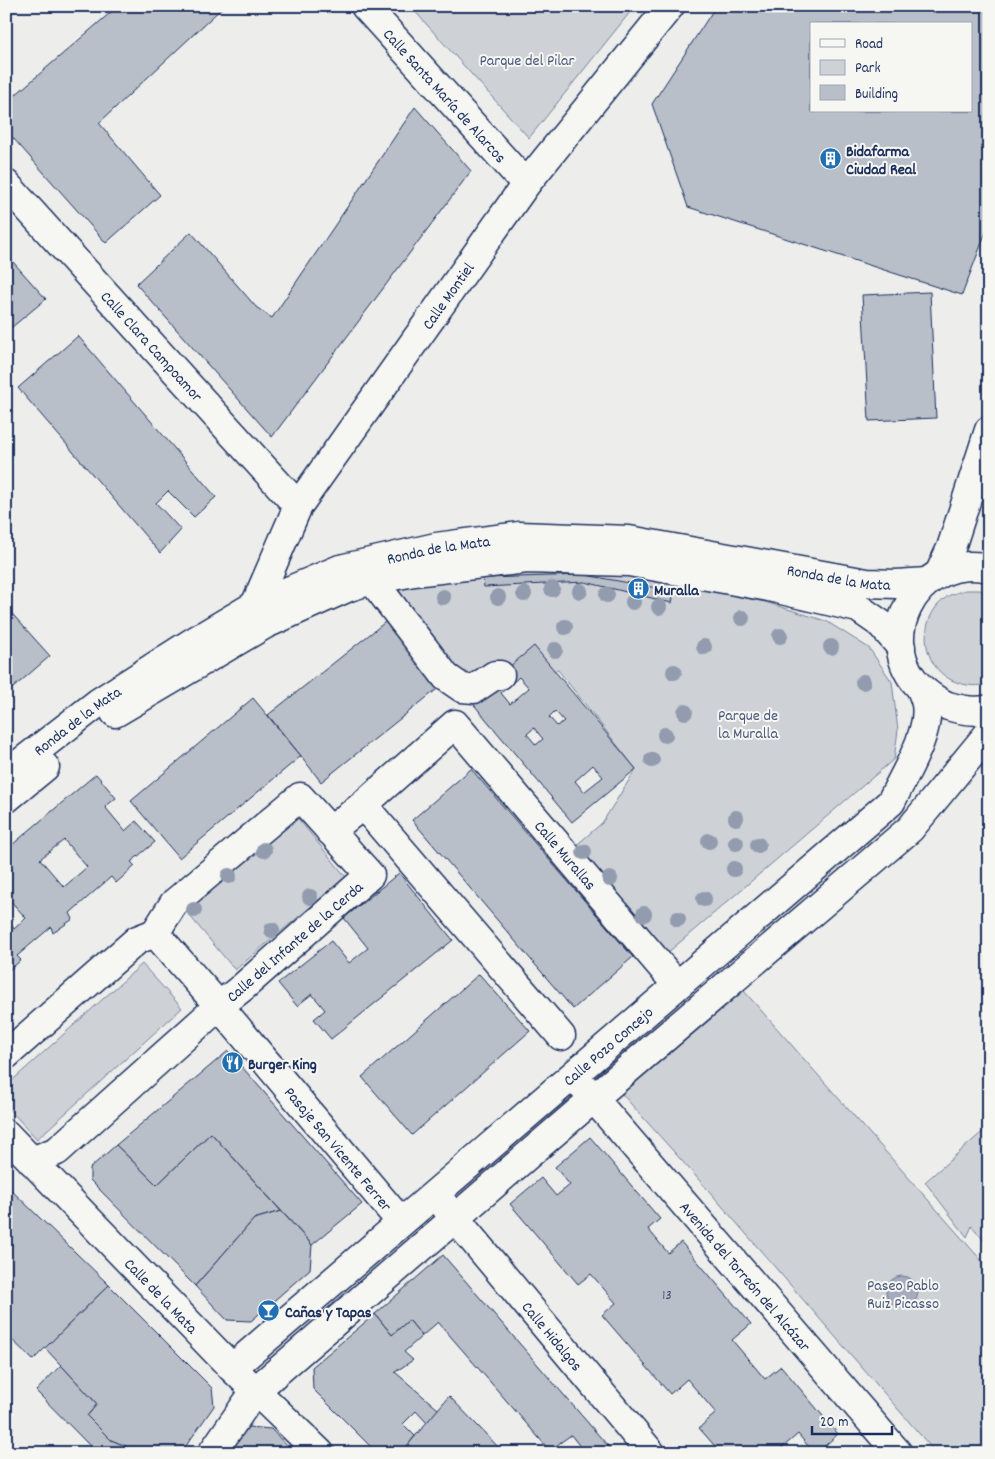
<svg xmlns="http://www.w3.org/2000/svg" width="995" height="1459" font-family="Dekko,sans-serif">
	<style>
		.green { fill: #ced2d7; stroke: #74809a }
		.water { fill: #a5acbc; stroke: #6e7a96 }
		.building { fill: #b9bfc8; stroke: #1b2f5e; fill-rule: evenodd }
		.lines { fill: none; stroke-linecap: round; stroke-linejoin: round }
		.minor-casing { stroke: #1b2f5e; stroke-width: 31 }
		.major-casing { stroke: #1b2f5e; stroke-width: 31 }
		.highway-casing { stroke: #1b2f5e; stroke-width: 31 }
		.minor { stroke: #f6f6f2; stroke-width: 28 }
		.major { stroke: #f6f6f2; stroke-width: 28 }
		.highway { stroke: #f6f6f2; stroke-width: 28 }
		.tree { fill: #929cae }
		.labels { text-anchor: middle; stroke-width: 4; stroke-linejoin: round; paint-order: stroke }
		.number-label { font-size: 14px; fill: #425378 }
		.park-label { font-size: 16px; fill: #48587c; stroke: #f6f6f2 }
		.street-label { font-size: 16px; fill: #1b2f5e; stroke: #f6f6f2 }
		.poi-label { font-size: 16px; font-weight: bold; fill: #1b2f5e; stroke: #f6f6f2; text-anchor: start }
	</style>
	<rect width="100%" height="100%" fill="#edeeec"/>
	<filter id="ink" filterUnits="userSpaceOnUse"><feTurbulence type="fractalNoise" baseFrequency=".02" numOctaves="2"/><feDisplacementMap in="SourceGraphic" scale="10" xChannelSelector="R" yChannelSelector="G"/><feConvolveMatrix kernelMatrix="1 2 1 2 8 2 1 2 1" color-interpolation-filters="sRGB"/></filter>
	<g filter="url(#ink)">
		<g class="green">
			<polygon points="410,6 635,6 529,138"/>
			<polygon points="527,559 642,577 765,602 826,621 869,648 892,682 898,730 894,759 658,961 572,849 602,823 636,769 558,670 495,675 446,677 372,580"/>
			<path d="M 965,590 L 980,590 L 989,593 L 989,683 C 979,687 968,686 959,683 C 919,671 915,615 950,595 C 955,593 960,592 965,590 Z"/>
			<polygon points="296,816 346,877 235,970 184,909"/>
			<polygon points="142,964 182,1008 37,1139 6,1106 6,1086"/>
			<polygon points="744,991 989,1269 989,1453 936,1453 708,1190 622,1094"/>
			<polygon points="989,1126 989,1247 972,1226 967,1237 925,1182"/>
		</g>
		<circle class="water" cx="902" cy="1292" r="16"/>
		<g class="building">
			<polygon points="118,6 224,6 99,123 160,195 106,243 6,130 6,103"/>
			<path d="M 716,6 L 989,6 L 989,224 L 962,295 L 688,207 L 652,104 ZM 811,24 L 971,24 L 971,111 L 811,111 Z"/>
			<polygon points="415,107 471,171 272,437 136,284 191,232 256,307 272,318"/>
			<polygon points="6,254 46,299 6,332"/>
			<polygon points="930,292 936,418 869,421 862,295"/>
			<polygon points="78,336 216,497 194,517 168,491 156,503 181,530 160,553 18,388"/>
			<polygon points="585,575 674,591 672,603 585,582 484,587 483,578"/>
			<polygon points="6,607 50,656 6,694"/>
			<polygon points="389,619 441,686 321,782 301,756 268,715"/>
			<path d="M 534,646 L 636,769 L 572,822 L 470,700 ZM 519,677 L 529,688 L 510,704 L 501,693 ZM 555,711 L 564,721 L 557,726 L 549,717 ZM 534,728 L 543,739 L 536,745 L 527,734 ZM 593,765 L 603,777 L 584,792 L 575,781 Z"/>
			<polygon points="253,698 301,756 179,858 131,801"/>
			<polygon points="471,769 633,957 573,1009 412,820"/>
			<path d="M 96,774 L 116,798 L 105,807 L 125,831 L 136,821 L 155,842 L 131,862 L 135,866 L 116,883 L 111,877 L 70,913 L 73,919 L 53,933 L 51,927 L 17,956 L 21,960 L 6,973 L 6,930 L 12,926 L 14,929 L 26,918 L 6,896 L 6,850 ZM 64,840 L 87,867 L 64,887 L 40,859 Z"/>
			<polygon points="399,873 453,940 331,1039 314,1019 325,1010 312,994 297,1006 278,983 331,941 349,963 368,948 344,918"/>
			<polygon points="479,974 530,1031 412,1135 362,1077"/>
			<polygon points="228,1051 362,1204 312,1245 211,1133 157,1185 116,1145"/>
			<polygon points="211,1133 281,1211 254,1219 195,1286 90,1180 90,1168 116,1145 157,1185"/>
			<polygon points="590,1137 660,1219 648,1229 668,1253 681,1242 751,1324 732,1340 765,1379 781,1366 838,1434 817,1453 814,1453 798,1434 776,1453 721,1453 699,1428 716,1413 687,1379 670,1394 602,1315 616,1303 591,1274 578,1284 510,1204 541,1178 556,1196 570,1185 555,1167"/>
			<polygon points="6,1185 109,1285 33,1360 6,1334"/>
			<polygon points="281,1211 312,1245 310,1269 251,1321 227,1320 195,1286 254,1219"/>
			<polygon points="443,1255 614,1453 585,1453 571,1435 557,1445 563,1453 552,1453 438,1322 422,1336 409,1320 392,1335 375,1314"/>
			<polygon points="109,1285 212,1388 214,1406 181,1453 142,1453 111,1440 87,1416 97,1404 45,1348"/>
			<polygon points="375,1314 392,1335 409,1320 422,1336 404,1352 413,1360 395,1372 439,1410 427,1423 416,1411 403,1424 415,1436 401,1453 377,1453 313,1389 312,1367"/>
			<polygon points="61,1365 97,1404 87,1416 111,1440 142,1453 85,1453 90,1446 36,1391"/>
			<polygon points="449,1396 504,1453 401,1453"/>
			<polygon points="248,1427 271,1429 294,1453 230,1453"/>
		</g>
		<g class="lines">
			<defs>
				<g id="minor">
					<path id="s1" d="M 365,6 L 526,184"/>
					<path id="s2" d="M 6,184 L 298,506"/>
					<polyline points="372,580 446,677 462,688 474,689 495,675 500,675"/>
					<path id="s3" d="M 255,605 L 298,506 L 526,184 L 670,6"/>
					<polyline points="363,805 561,1036"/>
					<path id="s4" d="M 330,831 L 363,805 L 455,724 L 677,985"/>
					<path id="s5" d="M 155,933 L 174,903 L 300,797 L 370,875 L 243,987 L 219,1006 L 401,1222"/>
					<polyline points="6,1055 137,940 155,933 219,1006 57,1151 32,1161"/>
					<path id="s6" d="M 583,1086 L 898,1453"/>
					<path id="s7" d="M 6,1134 L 232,1368 L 320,1453"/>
					<path id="s8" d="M 444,1205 L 651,1453"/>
					<path id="s9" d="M 232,1368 L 891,802 C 903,776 931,733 926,704 C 925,699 923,694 921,689"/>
					<polyline points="212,1453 255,1391 593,1099 910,829 989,733"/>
				</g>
				<polyline id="major" points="939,574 951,548 989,430"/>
				<g id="highway">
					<path d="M 989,568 C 914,551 867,648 928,694 C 935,699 940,703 948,706 C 961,710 975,713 989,709"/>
					<polyline points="115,713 266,624 349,587 372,580 414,572 527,559 629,562 769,587 858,608 881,624 901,647"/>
					<path id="s10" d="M 6,774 L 99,702 L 191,643 L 255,605 L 340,569 L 436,547 L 519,536 L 629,540 L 867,583 L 896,584 L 927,582"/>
					<polyline points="6,799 45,767"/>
				</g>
			</defs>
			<use href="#minor" class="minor-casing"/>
			<use href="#major" class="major-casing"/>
			<use href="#highway" class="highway-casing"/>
			<use href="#minor" class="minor"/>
			<use href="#major" class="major"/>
			<use href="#highway" class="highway"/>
		</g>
		<g class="tree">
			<circle cx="552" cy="589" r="8"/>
			<circle cx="580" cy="591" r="8"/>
			<circle cx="524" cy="594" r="8"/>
			<circle cx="607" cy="595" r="8"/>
			<circle cx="443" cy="597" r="8"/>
			<circle cx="498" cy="597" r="8"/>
			<circle cx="633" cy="602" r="8"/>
			<circle cx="659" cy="607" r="8"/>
			<circle cx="742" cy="618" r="8"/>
			<circle cx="565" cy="627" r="8"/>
			<circle cx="780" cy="636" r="8"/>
			<circle cx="704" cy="647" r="8"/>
			<circle cx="831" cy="647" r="8"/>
			<circle cx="555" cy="650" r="8"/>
			<circle cx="674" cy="672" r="8"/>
			<circle cx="863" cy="682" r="8"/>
			<circle cx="685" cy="712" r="8"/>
			<circle cx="665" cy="735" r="8"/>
			<circle cx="652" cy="760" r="8"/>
			<circle cx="736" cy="818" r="8"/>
			<circle cx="709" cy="841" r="8"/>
			<circle cx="736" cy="843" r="8"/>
			<circle cx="758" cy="845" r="8"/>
			<circle cx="264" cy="850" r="8"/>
			<circle cx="584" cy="852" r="8"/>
			<circle cx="734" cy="869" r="8"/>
			<circle cx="229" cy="876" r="8"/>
			<circle cx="610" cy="879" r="8"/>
			<circle cx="310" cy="897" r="8"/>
			<circle cx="704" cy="899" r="8"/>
			<circle cx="194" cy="910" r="8"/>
			<circle cx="644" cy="914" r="8"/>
			<circle cx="678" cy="919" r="8"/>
			<circle cx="272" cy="930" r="8"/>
		</g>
	</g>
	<defs>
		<symbol id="building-disc" viewBox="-11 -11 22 22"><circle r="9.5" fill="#1f6fb2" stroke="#f6f6f2"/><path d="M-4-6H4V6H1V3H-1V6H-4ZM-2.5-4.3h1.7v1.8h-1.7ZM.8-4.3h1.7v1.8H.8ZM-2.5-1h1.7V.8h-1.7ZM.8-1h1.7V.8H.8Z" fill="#fff"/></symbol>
		<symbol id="restaurant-disc" viewBox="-11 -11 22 22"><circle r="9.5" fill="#1f6fb2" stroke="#f6f6f2"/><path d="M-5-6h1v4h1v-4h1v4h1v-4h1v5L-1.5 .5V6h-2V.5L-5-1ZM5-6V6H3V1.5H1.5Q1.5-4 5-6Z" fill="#fff"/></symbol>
		<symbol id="bar-disc" viewBox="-11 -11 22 22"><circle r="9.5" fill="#1f6fb2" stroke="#f6f6f2"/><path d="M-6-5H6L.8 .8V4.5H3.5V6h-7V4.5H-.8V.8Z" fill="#fff"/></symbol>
	</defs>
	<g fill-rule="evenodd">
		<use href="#building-disc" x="818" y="146" width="25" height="25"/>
		<use href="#building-disc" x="626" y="576" width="25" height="25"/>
		<use href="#restaurant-disc" x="220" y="1050" width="25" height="25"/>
		<use href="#bar-disc" x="256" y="1298" width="25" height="25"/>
	</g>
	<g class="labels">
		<g class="number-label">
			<text x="667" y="1299">13</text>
		</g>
		<g class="park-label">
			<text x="527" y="65">Parque del Pilar</text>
			<text x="748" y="720">Parque de<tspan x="748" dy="18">la Muralla</tspan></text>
			<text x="903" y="1290">Paseo Pablo<tspan x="903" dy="18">Ruiz Picasso</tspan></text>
		</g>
		<g class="street-label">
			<text dy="6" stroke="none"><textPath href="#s1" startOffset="120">Calle Santa María de Alarcos</textPath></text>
			<text dy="6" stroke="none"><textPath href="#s3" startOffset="366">Calle Montiel</textPath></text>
			<text dy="6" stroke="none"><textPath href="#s2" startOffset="218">Calle Clara Campoamor</textPath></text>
			<text dy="6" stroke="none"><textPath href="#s10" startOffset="494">Ronda de la Mata</textPath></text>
			<text dy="6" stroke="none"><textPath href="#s10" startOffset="899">Ronda de la Mata</textPath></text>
			<text dy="6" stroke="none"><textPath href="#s10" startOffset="89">Ronda de la Mata</textPath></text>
			<text dy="6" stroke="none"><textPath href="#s4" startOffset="336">Calle Murallas</textPath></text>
			<text transform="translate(294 941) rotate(-41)" y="6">Calle del Infante de la Cerda</text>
			<text dy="6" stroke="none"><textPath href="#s9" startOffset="495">Calle Pozo Concejo</textPath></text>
			<text dy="6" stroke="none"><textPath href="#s5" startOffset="691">Pasaje San Vicente Ferrer</textPath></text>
			<text dy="6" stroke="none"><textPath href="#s6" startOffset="250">Avenida del Torreón del Alcázar</textPath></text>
			<text dy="6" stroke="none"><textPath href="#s7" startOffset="224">Calle de la Mata</textPath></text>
			<text dy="6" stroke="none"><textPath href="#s8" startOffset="170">Calle Hidalgos</textPath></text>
		</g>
		<g class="poi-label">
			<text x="846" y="156">Bidafarma<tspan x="846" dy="18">Ciudad Real</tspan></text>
			<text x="654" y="595">Muralla</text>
			<text x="248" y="1069">Burger King</text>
			<text x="285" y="1317">Cañas y Tapas</text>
		</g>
	</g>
	<rect width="995" height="1459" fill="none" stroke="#f6f6f2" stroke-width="25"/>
	<rect x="12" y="12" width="970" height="1434" fill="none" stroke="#1b2f5e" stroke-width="2" filter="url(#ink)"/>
	<rect x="810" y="22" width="162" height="90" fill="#f6f6f2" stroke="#9ea6b7"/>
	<rect x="820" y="39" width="25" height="8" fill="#f6f6f2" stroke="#9ea6b7"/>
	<text x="855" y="48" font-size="15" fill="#1b2f5e">Road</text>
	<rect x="820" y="60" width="25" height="15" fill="#ced2d7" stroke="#9ea6b7"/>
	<text x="855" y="72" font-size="15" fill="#1b2f5e">Park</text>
	<rect x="820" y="85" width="25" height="15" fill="#b9bfc8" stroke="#9ea6b7"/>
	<text x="855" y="98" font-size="15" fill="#1b2f5e">Building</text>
	<path d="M812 1426v8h80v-8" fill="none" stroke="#1b2f5e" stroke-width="2.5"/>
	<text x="820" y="1426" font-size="15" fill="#1b2f5e" stroke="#f6f6f2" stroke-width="4" paint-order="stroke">20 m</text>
</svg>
